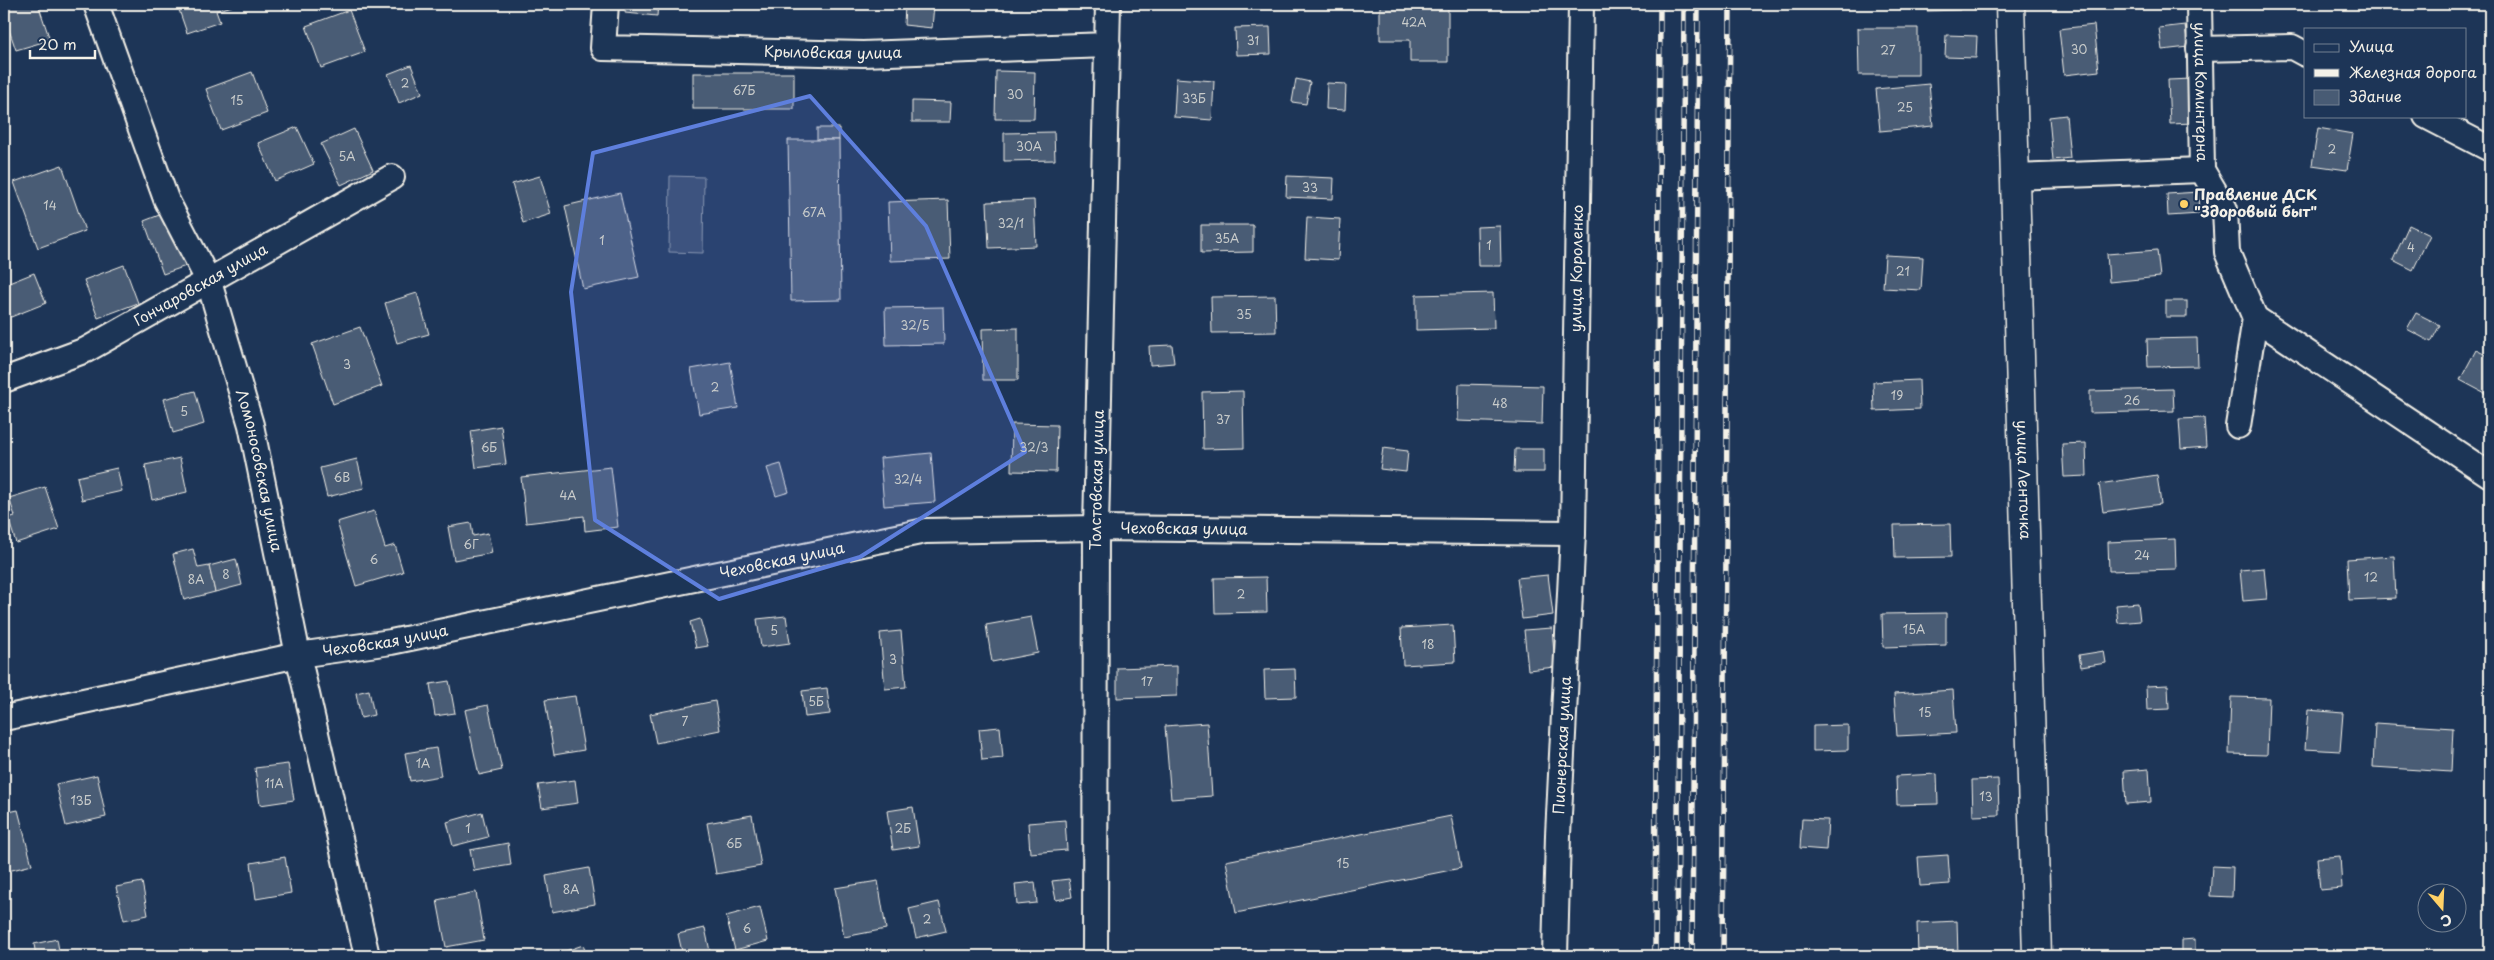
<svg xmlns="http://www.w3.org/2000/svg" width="2494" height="960" font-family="'Playpen Sans',sans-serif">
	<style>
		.green { fill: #354a67; stroke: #949ea8 }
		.building { fill: #485b74; stroke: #f4f1e8 }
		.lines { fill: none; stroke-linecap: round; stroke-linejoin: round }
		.minor-casing { stroke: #f4f1e8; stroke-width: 28 }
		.secondary-casing { stroke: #f4f1e8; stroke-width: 31 }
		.minor { stroke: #1d3557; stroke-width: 24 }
		.secondary { stroke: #1d3557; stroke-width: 28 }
		.rail-casing { stroke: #f4f1e8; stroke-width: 5.5 }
		.rail { stroke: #1d3557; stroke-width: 4; stroke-dasharray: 11; stroke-linecap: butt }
		.marked { fill: #5e7fdd; fill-opacity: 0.2; stroke: #5e7fdd; stroke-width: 4; stroke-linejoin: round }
		.poi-dot { fill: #ffd166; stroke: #1d3557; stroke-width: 2 }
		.labels { text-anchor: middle; stroke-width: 4; stroke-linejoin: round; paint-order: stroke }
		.number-label { font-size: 12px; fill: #c9cccb }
		.street-label { font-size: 15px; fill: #f4f1e8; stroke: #1d3557 }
		.poi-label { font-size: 15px; font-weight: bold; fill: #f4f1e8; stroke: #1d3557; text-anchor: start }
	</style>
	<rect width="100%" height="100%" fill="#1d3557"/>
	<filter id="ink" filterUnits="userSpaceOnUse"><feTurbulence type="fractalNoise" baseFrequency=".02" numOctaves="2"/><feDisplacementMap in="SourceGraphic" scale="10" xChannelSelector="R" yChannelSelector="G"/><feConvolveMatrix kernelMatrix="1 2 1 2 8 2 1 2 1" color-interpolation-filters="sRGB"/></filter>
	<g filter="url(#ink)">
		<polygon class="green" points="670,176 704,177 703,253 669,252"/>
		<g class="building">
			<polygon points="4,4 38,4 50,40 16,50 9,30 4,31"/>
			<polygon points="177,4 231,4 232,6 216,11 220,22 187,33"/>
			<polygon points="626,4 658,4 657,16 625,13"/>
			<polygon points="905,4 934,4 932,28 904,25"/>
			<polygon points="1380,4 1448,7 1448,62 1410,62 1410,40 1380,40"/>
			<polygon points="1926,4 1960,4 1960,10 1927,11"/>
			<polygon points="349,10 365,52 321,68 306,26"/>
			<polygon points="2094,25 2099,71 2064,75 2059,29"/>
			<polygon points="2185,25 2188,47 2162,50 2159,28"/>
			<polygon points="1270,27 1271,54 1236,55 1235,28"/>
			<polygon points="1858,28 1918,28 1918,75 1859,75"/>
			<polygon points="1946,35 1977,36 1976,58 1945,57"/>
			<polygon points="411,65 422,93 399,103 388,74"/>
			<polygon points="996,71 1035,72 1034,119 995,119"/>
			<polygon points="252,72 267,113 221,130 206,89"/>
			<rect x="693" y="73" width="101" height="36"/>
			<polygon points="1176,78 1214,81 1212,120 1174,117"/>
			<polygon points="1296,79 1310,82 1306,104 1292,102"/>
			<polygon points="2192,79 2193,123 2170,124 2168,80"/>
			<polygon points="1327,83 1346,84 1345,110 1326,109"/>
			<polygon points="1929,84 1933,126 1880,131 1876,89"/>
			<polygon points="912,101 951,102 950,122 912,122"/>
			<polygon points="2066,115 2070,158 2053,160 2049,117"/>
			<polygon points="297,127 314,164 275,181 258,143"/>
			<rect x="817" y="128" width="22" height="12"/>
			<polygon points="2318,128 2353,134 2347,170 2312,165"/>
			<polygon points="354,129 373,170 341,185 321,144"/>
			<polygon points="1054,132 1055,160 1004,161 1004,133"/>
			<polygon points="788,140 839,140 841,300 791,301"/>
			<polygon points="62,165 85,231 38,248 14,182"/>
			<polygon points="540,176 551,214 523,223 512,184"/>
			<polygon points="1287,176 1334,178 1333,199 1286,197"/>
			<polygon points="2199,192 2200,214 2168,216 2167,194"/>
			<polygon points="620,193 639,277 583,289 565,206"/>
			<polygon points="948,200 950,259 890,261 888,202"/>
			<polygon points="1034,200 1036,246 989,248 987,202"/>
			<polygon points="167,212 186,266 163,274 144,221"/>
			<polygon points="1307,217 1340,219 1338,260 1305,258"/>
			<polygon points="1201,225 1253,225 1253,252 1201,253"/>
			<polygon points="2409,225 2430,235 2413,270 2393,260"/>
			<polygon points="1500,226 1501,266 1478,266 1477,227"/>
			<polygon points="2157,250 2160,277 2109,282 2107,254"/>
			<polygon points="1885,255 1923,257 1921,290 1883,288"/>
			<polygon points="124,265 138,303 98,318 84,280"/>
			<polygon points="34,273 46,303 11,317 4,297 4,285"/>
			<polygon points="417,293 429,334 397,343 385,303"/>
			<polygon points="1493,293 1494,328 1416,330 1416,295"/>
			<polygon points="1275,296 1276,332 1212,333 1211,297"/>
			<rect x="2166" y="301" width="21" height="16"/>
			<polygon points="943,307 944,344 886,345 885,308"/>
			<polygon points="2416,313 2440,325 2431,342 2407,329"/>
			<polygon points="360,327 382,386 333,404 312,344"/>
			<polygon points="1018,328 1018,380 983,380 982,329"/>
			<polygon points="2197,338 2198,366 2148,367 2147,339"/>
			<polygon points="1172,345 1174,363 1150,365 1149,346"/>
			<polygon points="2476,350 2490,357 2490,396 2460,380"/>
			<polygon points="730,362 738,408 699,414 691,369"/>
			<polygon points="1919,380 1920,409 1874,411 1873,382"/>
			<polygon points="1459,384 1543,386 1542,424 1458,421"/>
			<polygon points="2173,389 2174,411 2090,413 2090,391"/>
			<polygon points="195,391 204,424 173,433 164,399"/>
			<polygon points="1243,391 1244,448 1203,449 1202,392"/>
			<polygon points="2204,418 2206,447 2181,449 2179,419"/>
			<polygon points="1012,424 1057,425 1056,472 1011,471"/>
			<polygon points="501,426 506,464 476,468 471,431"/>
			<polygon points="2086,443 2087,476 2064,477 2062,444"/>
			<polygon points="1383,448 1408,451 1406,472 1380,469"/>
			<polygon points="1515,449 1544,449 1544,472 1514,472"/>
			<polygon points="931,453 935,502 884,506 880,458"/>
			<polygon points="180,458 187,492 152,500 145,465"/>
			<polygon points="357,459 364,488 327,497 320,468"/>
			<polygon points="781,464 789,492 776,496 767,468"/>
			<polygon points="611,467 618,527 585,531 584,516 526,523 521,477"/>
			<polygon points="117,468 122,491 82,500 77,477"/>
			<polygon points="2157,475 2161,504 2103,512 2099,484"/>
			<polygon points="45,487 59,529 16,543 8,518 15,516 9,498"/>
			<polygon points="374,511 385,548 395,545 403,572 356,586 337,522"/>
			<polygon points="471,523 473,536 488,533 492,553 454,560 448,527"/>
			<polygon points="1950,524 1951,557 1895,558 1894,525"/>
			<polygon points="2175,539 2176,569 2109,571 2108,542"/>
			<polygon points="193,549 198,568 209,566 215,592 184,600 173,554"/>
			<polygon points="2394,556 2396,598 2349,600 2347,559"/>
			<polygon points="236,559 242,585 215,592 209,566"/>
			<polygon points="2264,568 2267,599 2243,601 2240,570"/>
			<polygon points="1548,575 1553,615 1522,619 1517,578"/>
			<polygon points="1266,577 1267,612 1215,613 1214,578"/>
			<polygon points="2138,603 2140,621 2118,623 2116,605"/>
			<polygon points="1946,613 1946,645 1883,647 1882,614"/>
			<polygon points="786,616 790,643 761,647 757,619"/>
			<polygon points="1031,617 1038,653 992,662 986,625"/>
			<polygon points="700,619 708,646 696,648 690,622"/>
			<polygon points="1453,625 1455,662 1403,665 1401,628"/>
			<polygon points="1552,628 1555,667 1528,670 1524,630"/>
			<polygon points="901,631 906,687 885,689 880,633"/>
			<polygon points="2104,651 2106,663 2081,667 2079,655"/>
			<polygon points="1177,666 1177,696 1117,698 1117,668"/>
			<polygon points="1295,669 1296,697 1265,698 1264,670"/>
			<polygon points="449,681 455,713 435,716 430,684"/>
			<polygon points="2168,685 2169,709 2147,710 2146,686"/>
			<polygon points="827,688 830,714 805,717 802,691"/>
			<polygon points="369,690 374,715 361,718 356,693"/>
			<polygon points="1953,690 1956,733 1897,736 1894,694"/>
			<polygon points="575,696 584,750 554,755 545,700"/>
			<polygon points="2231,697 2269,698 2267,755 2229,754"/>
			<polygon points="715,701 720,730 656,743 650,714"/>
			<polygon points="488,705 502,770 479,775 465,710"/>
			<polygon points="2308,710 2343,713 2340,751 2305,749"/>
			<polygon points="1207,723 1212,796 1171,799 1165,726"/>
			<polygon points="2375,723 2453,728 2451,772 2373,767"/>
			<polygon points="1848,725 1848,750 1813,751 1813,726"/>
			<polygon points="1000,727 1003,758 982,760 979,729"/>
			<polygon points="436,748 441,776 410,781 405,753"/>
			<polygon points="288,764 294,800 260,805 255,768"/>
			<polygon points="2149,769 2151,802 2126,804 2124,771"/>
			<polygon points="1937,774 1938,804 1897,805 1896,776"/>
			<polygon points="97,775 106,817 66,826 56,784"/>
			<polygon points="1998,779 1999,815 1973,816 1972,780"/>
			<polygon points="575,780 578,803 542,808 538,785"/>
			<polygon points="913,807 919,846 893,850 887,811"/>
			<polygon points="18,810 32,865 4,872 4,813"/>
			<polygon points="482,812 488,837 453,846 447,822"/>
			<polygon points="752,815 761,866 716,874 707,823"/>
			<polygon points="1451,816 1461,868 1236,913 1226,861"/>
			<polygon points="1802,819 1828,820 1826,850 1800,848"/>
			<polygon points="1065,820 1067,850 1030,853 1028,823"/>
			<polygon points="508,843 511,865 474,871 470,850"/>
			<polygon points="1948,855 1950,884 1920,886 1918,857"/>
			<polygon points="2340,856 2342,888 2320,890 2317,858"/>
			<polygon points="285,857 291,893 256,899 251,863"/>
			<polygon points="2212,866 2233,867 2232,897 2210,896"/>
			<polygon points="589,868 595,904 552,912 546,876"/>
			<polygon points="1069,879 1072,897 1056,900 1052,881"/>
			<polygon points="878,881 886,929 844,937 835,888"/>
			<polygon points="142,882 148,915 124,920 116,887"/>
			<polygon points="1035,882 1037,903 1017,905 1015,884"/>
			<polygon points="476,892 484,940 446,947 437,900"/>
			<polygon points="939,902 946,931 916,938 909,909"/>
			<polygon points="760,907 768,941 735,950 726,916"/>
			<polygon points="1957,921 1958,956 1918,956 1917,923"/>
			<polygon points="705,928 711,956 683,956 678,934"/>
			<polygon points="57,939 60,956 36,956 34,944"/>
			<polygon points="2195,939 2195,956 2182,956 2182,940"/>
			<polygon points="583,945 587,956 561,956 560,953"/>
			<polygon points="2452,951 2452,956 2407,956 2407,952"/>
			<polygon points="2308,952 2308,956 2243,956 2243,954"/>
		</g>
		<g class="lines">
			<defs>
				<g id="minor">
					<path id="s1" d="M 96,4 L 166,199 L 209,282 L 251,425 L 298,655 L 367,956"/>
					<path id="s2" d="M 606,4 L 603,48 L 863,54 L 1108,45"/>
					<path id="s3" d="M 2199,4 L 2202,170 L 2225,209 L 2227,252 L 2255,318 L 2238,426"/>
					<polyline points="2199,49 2292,47 2305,54"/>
					<polyline points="2426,116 2490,149"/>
					<polyline points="2015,177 2202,170"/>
					<polyline points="2255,318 2490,475"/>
					<path id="s4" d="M 4,380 L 86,350 L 392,177"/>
					<path id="s5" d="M 4,718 L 298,655 L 391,642 L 925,531 L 1096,528 L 1573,533"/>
					<path id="s6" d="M 1095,956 L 1096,528 L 1108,4"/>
					<path id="s7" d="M 1555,956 L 1558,835 L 1573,533 L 1581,4"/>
				</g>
				<g id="secondary">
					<path id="s8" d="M 2010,4 L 2037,956"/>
				</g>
			</defs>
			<use href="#minor" class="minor-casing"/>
			<use href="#secondary" class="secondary-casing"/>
			<use href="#minor" class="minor"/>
			<use href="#secondary" class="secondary"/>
			<defs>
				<g id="rail">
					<polyline points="1655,956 1660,4"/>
					<polyline points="1677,956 1684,4"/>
					<polyline points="1692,956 1698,4"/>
					<polyline points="1723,956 1730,4"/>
				</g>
			</defs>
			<use href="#rail" class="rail-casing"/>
			<use href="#rail" class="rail"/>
		</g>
	</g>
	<path class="marked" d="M 810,96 L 926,226 L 1025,452 L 860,557 L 719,599 L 595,520 L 571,292 L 593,153 Z"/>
	<circle class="poi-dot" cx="2184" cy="204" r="5"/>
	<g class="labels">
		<g class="number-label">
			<text x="1414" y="27">42А</text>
			<text x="1253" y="45">31</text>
			<text x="2079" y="54">30</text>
			<text x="1888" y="55">27</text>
			<text x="405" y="88">2</text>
			<text x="744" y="95">67Б</text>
			<text x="1015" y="99">30</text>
			<text x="1194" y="103">33Б</text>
			<text x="237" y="105">15</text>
			<text x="1905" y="112">25</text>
			<text x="1029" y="151">30А</text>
			<text x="2332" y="154">2</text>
			<text x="347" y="161">5А</text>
			<text x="1310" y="192">33</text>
			<text x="50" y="210">14</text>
			<text x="814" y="217">67А</text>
			<text x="1011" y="228">32/1</text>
			<text x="1227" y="243">35А</text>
			<text x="602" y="245">1</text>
			<text x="1489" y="250">1</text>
			<text x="2411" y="252">4</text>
			<text x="1903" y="276">21</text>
			<text x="1244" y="319">35</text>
			<text x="915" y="330">32/5</text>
			<text x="347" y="369">3</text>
			<text x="715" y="392">2</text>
			<text x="1897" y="400">19</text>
			<text x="2132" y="405">26</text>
			<text x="1500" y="408">48</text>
			<text x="184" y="416">5</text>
			<text x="1223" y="424">37</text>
			<text x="489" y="452">6Б</text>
			<text x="1034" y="452">32/3</text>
			<text x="342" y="482">6В</text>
			<text x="908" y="484">32/4</text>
			<text x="568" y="500">4А</text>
			<text x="471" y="549">6Г</text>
			<text x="2142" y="560">24</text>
			<text x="374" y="564">6</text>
			<text x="226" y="579">8</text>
			<text x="2371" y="582">12</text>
			<text x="196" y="584">8А</text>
			<text x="1241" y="599">2</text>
			<text x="1914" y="634">15А</text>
			<text x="774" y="635">5</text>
			<text x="1428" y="649">18</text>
			<text x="893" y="664">3</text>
			<text x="1147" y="686">17</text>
			<text x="816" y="706">5Б</text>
			<text x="1925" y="717">15</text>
			<text x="685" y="726">7</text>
			<text x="423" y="768">1А</text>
			<text x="274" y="788">11А</text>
			<text x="1986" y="801">13</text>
			<text x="81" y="805">13Б</text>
			<text x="468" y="833">1</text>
			<text x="903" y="833">2Б</text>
			<text x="734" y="848">6Б</text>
			<text x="1343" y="868">15</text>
			<text x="571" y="894">8А</text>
			<text x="927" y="924">2</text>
			<text x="747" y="933">6</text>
		</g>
		<g class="street-label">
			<text dy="5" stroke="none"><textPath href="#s2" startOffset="274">Крыловская улица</textPath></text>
			<text dy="5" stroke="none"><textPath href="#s3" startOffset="88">улица Коминтерна</textPath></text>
			<text dy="5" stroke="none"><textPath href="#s7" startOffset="688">улица Короленко</textPath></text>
			<text dy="5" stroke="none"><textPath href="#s4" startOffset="219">Гончаровская улица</textPath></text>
			<text dy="5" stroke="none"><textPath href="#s1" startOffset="496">Ломоносовская улица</textPath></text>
			<text dy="5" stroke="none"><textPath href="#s6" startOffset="476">Толстовская улица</textPath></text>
			<text dy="5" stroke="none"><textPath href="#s8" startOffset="476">улица Ленточка</textPath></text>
			<text dy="5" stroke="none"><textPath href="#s5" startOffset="1199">Чеховская улица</textPath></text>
			<text dy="5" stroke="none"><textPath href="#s5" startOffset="794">Чеховская улица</textPath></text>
			<text dy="5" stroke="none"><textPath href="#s5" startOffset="389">Чеховская улица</textPath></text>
			<text dy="5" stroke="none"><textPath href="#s7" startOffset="211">Пионерская улица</textPath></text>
		</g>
		<g class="poi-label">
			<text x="2194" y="200">Правление ДСК<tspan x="2194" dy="17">"Здоровый быт"</tspan></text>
		</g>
	</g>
	<rect width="2494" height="960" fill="none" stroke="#1d3557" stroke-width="20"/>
	<rect x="10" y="10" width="2474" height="940" fill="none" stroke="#f4f1e8" stroke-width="2" filter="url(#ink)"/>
	<rect x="2304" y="28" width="162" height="90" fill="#1d3557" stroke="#738091"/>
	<rect x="2314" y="44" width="25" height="8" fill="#1d3557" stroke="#738091"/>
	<text x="2349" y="52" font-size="15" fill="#f4f1e8">Улица</text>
	<rect x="2314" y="69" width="25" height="8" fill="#f4f1e8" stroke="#738091"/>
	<text x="2349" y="78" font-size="15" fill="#f4f1e8">Железная дорога</text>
	<rect x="2314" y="90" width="25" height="15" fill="#485b74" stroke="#738091"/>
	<text x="2349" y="102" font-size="15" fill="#f4f1e8">Здание</text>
	<g transform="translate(2442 908) rotate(161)"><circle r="24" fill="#1d3557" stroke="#738091"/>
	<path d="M0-4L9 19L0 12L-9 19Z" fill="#ffd166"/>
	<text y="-8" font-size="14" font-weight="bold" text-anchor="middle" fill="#f4f1e8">С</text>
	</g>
	<path d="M30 50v8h65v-8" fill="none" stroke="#f4f1e8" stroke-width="2.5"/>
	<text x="38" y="50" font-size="15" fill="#f4f1e8" stroke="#1d3557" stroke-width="4" paint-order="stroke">20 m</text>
</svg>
